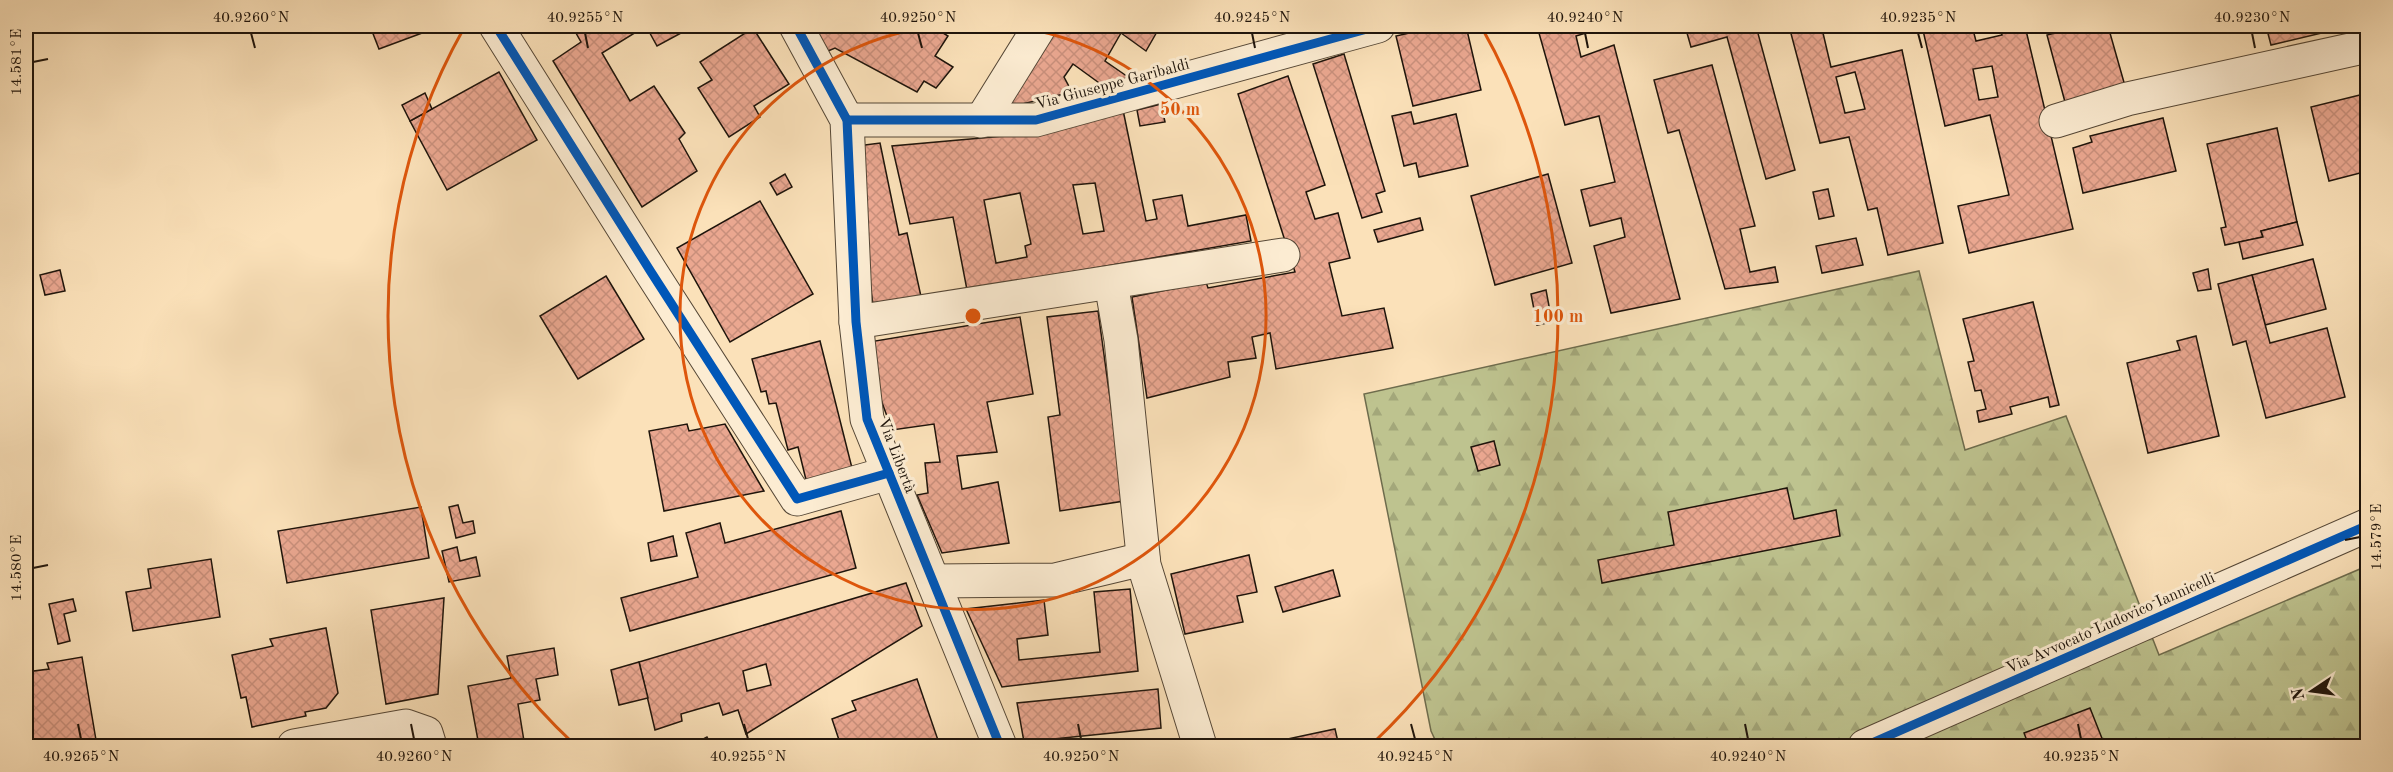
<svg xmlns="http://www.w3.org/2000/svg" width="2393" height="772" font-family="'Old Standard TT',serif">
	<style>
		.forest { fill: url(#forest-firs); stroke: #6e6c4d; stroke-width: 1.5 }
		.building { fill: url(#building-cross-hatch); stroke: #1e140b; stroke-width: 1.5; fill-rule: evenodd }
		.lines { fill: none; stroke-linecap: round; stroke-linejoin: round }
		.street-casing { stroke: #554736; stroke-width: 35 }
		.street { stroke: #fcecd2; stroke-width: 33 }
		.cycleway-casing { stroke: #fcecd2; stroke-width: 13 }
		.cycleway { stroke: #0057b8; stroke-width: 9 }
		.ticks { fill: none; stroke: #1e140b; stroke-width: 2 }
		.ring { fill: none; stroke: #de560c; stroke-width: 3 }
		.labels { text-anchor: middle; stroke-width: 6; stroke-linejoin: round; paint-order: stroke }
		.street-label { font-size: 16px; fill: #1e140b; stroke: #fcecd2 }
		.centre { fill: #de560c; stroke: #fcecd2; stroke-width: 3 }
		.ring-label { font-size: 18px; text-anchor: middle; font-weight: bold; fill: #de560c; stroke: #fcecd2; stroke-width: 6; stroke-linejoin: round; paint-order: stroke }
		.neatline { fill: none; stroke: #1e140b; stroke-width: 2 }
		.ticks-label { font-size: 15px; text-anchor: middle; fill: #1e140b }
	</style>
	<defs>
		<pattern id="forest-firs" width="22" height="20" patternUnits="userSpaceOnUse" patternTransform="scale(1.5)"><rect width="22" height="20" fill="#bec38f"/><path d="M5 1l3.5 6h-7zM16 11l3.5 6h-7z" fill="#a3a77a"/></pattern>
		<pattern id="building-cross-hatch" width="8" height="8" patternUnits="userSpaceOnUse" patternTransform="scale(1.5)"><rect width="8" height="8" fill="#eaa790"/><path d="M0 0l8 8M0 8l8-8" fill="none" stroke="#c88f7b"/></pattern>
	</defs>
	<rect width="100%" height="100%" fill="#fbe1b9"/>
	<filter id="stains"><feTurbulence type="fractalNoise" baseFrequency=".00333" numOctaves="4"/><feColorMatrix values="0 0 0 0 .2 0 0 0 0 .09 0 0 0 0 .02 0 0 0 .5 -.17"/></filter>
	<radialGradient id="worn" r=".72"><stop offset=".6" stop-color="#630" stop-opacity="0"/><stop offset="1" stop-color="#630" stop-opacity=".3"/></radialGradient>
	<polygon class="forest" points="1919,271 1965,450 2066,416 2159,655 2367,566 2367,746 1438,746 1431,731 1364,394"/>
	<g class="building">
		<polygon points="370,26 441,26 379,49"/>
		<polygon points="572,26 646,26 602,53 630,101 654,86 685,133 679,139 697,171 642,207 553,61 581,42"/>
		<polygon points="646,26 694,26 657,46"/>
		<polygon points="817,26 932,26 948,36 935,56 953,67 936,88 924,81 917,92 835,48 828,51 815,27"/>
		<polygon points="1052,26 1152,26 1158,30 1146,51 1121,33 1105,61 1131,79 1102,85 1073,64 1064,77 1072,92 1014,106 1009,95"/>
		<polygon points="1440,26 1466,26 1481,90 1413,106 1396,36"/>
		<polygon points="1537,26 1609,26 1576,36 1581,57 1614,45 1680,299 1611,313 1594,246 1625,237 1621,218 1590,226 1581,190 1615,182 1599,116 1565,125"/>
		<polygon points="1685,26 1756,26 1795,170 1766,179 1727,37 1691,47"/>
		<path d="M 1789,26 L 1855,26 L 1823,33 L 1831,67 L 1902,50 L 1943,243 L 1888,255 L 1877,208 L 1868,210 L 1849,137 L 1820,143 ZM 1855,72 L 1865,109 L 1845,113 L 1836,77 Z"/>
		<path d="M 1922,26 L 1972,26 L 1976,41 L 2002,35 L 1999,26 L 2025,26 L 2073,229 L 1969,253 L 1958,206 L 2009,195 L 1990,115 L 1945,126 ZM 1992,66 L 1998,97 L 1979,100 L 1973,69 Z"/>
		<polygon points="2083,26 2108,26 2125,86 2065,102 2047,35"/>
		<polygon points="2266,26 2351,26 2271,45"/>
		<polygon points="753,28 789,84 754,106 760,117 729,137 698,88 712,80 700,62"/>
		<polygon points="1344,54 1385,191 1376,194 1382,212 1362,218 1313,64"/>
		<polygon points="1712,65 1755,226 1740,229 1750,272 1775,267 1778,282 1725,289 1679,130 1668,133 1654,80"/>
		<polygon points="499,72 537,140 447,190 410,121"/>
		<polygon points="1288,76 1325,185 1306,192 1315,219 1338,213 1350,258 1329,263 1342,316 1384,308 1393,348 1276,369 1270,333 1252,337 1256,358 1228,362 1230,377 1147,398 1132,297 1206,282 1208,288 1295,272 1238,94"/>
		<polygon points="425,93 432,109 410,121 402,105"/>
		<polygon points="2368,93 2368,171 2329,181 2311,107"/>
		<polygon points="1161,104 1165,122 1140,126 1137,110"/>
		<path d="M 1123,110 L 1146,221 L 1157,219 L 1153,200 L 1182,195 L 1188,226 L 1246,215 L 1251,241 L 967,290 L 953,217 L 910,224 L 892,146 L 1025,134 ZM 1095,183 L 1104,231 L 1083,234 L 1073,185 ZM 1020,193 L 1031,244 L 1025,246 L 1027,257 L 996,263 L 984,200 Z"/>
		<polygon points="1411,112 1414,124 1456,114 1468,166 1419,177 1416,163 1404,166 1392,116"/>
		<polygon points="2163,118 2176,171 2083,193 2073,148 2092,142 2090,136"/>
		<polygon points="2277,128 2297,222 2261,231 2263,237 2225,245 2221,228 2226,227 2207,144"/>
		<polygon points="880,143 899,235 907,233 922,301 874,311 850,147"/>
		<polygon points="785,174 792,187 777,195 770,183"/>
		<polygon points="1548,174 1572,263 1495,285 1471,196"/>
		<polygon points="1828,189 1834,216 1819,219 1813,192"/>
		<polygon points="760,201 813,294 730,342 677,248"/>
		<polygon points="1420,218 1423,230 1378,242 1374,230"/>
		<polygon points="2297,222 2303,245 2243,259 2239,242 2263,237 2261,231"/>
		<polygon points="1856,238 1863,265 1822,273 1816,246"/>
		<polygon points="2313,259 2326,309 2265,325 2252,275"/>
		<polygon points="2208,269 2211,289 2198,291 2193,273"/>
		<polygon points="60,270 65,291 45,295 40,275"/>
		<polygon points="2252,275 2270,343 2327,328 2345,397 2266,418 2246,341 2233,345 2218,284"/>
		<polygon points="606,276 644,339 578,379 540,316"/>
		<polygon points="1546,290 1552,322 1537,325 1531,294"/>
		<polygon points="2033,302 2059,405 2050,407 2048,397 2010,407 2012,414 1979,422 1977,411 1986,409 1981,390 1975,391 1968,362 1974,361 1963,319"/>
		<polygon points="1098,311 1124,501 1060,511 1048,417 1060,415 1047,317"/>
		<polygon points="1020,317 1033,394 987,402 997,452 957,456 962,489 998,482 1009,543 942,553 917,495 928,493 925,463 940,462 934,424 892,430 876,386 869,342"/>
		<polygon points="2196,336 2219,436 2148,453 2127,363 2180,350 2177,341"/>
		<polygon points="820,341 854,476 808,488 798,447 788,450 776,403 769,404 766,391 761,392 752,359"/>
		<polygon points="687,424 689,431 725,424 764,491 664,511 649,431"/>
		<polygon points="1494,441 1500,465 1478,471 1471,447"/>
		<polygon points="1787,488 1794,519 1836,510 1840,536 1602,583 1598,560 1674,545 1668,512"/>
		<polygon points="458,505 463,523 473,521 475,533 456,538 449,507"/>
		<polygon points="421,507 429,558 287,583 278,531"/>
		<polygon points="841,511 856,568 630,631 621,598 698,577 686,533 720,523 725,543"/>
		<polygon points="673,536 677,556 651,561 648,543"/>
		<polygon points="457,547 460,561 476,557 480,576 449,582 442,551"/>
		<polygon points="1249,555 1257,592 1237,596 1243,622 1185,634 1171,574"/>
		<polygon points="211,559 220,617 133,631 126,592 151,588 148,569"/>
		<polygon points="1333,570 1340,596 1283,612 1275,587"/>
		<path d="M 906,583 L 922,626 L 746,734 L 738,710 L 723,715 L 719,703 L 681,714 L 682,721 L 655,730 L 639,662 ZM 766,664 L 771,685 L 747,691 L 743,671 Z"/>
		<polygon points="1130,589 1138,671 1002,687 966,609 1044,600 1048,635 1017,639 1019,660 1100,652 1094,592"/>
		<polygon points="444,598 438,694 386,704 371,610"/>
		<polygon points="73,599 76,611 64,614 70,641 58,644 49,604"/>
		<polygon points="326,628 338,693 326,708 305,712 306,716 252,727 246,697 241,698 232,655 273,646 270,639"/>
		<polygon points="554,648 558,675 536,679 540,700 518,704 524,741 479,746 468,686 511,678 507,656"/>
		<polygon points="82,657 96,740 56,746 26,746 26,672 49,669 47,663"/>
		<polygon points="639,662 648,698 619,705 611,670"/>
		<polygon points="917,679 940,746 841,746 832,719 856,710 852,701"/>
		<polygon points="1158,689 1161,728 1024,742 1017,703"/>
		<polygon points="2090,708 2105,746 2029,746 2024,733"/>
		<polygon points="1335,729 1339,746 1254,746"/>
		<polygon points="707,737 712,746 693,746 692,745"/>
	</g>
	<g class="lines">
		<defs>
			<g id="street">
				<polyline points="496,26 651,272 797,499 889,473"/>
				<polyline points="796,26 847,120 856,322 867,419 1000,746"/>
				<polyline points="847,120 1036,120 1378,26"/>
				<polyline points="981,121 1040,26"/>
				<polyline points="2056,121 2127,99 2368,46"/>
				<polyline points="1111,283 1121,340 1144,565 1200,746"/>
				<polyline points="856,322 1283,255"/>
				<polyline points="933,581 1055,580 1143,559"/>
				<polyline points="294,746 406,726 426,733 430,746"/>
				<polyline points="1865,746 2368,525"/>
			</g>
		</defs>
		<use href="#street" class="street-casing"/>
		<use href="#street" class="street"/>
		<defs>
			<g id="cycleway">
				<polyline points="496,26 651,272 797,499 889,473"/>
				<polyline points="796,26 847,120 856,322 867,419 1000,746"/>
				<polyline points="847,120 1036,120 1378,26"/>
				<polyline points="1865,746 2368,525"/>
			</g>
		</defs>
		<use href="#cycleway" class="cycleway-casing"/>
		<use href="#cycleway" class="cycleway"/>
	</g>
	<path class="ticks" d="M 251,33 L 255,48M 585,33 L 588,48M 918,33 L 922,48M 1252,33 L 1255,48M 1585,33 L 1588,48M 1918,33 L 1922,48M 2252,33 L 2255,48M 33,62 L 48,59M 2345,540 L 2360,537M 33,568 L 48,565M 78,724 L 81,739M 411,724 L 414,739M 744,724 L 748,739M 1078,724 L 1081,739M 1411,724 L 1415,739M 1745,724 L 1748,739M 2078,724 L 2081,739"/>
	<g class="ring">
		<path d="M1011 26A293 293 0 1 1 935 26"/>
		<path d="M574 744A585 585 0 0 1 464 28M1482 28A585 585 0 0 1 1372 744"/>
	</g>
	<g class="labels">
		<g class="street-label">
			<text transform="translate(1112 83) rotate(-15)" y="6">Via Giuseppe Garibaldi</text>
			<text transform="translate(898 455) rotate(69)" y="6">Via Libertà</text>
			<text transform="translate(2110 622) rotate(-24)" y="6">Via Avvocato Ludovico Iannicelli</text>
		</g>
	</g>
	<circle cx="973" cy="316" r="9" class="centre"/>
	<g class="ring-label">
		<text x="1180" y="115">50 m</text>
		<text x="1558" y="322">100 m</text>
	</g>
	<rect width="2393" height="772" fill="none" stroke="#fbe1b9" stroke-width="66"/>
	<g transform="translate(2312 691) rotate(257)" stroke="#fcecd2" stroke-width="4.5" paint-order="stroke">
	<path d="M0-4.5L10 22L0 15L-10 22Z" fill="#1e140b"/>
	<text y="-9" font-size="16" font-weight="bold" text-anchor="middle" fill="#1e140b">N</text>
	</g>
	<rect x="33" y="33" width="2327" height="706" class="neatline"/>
	<g class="ticks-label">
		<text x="251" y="22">40.9260°N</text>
		<text x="585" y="22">40.9255°N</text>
		<text x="918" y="22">40.9250°N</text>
		<text x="1252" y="22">40.9245°N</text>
		<text x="1585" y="22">40.9240°N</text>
		<text x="1918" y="22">40.9235°N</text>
		<text x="2252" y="22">40.9230°N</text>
		<text transform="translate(16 62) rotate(-90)" y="5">14.581°E</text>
		<text transform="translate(2376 537) rotate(-90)" y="5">14.579°E</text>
		<text transform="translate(16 568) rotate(-90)" y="5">14.580°E</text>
		<text x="81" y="761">40.9265°N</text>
		<text x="414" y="761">40.9260°N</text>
		<text x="748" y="761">40.9255°N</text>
		<text x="1081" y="761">40.9250°N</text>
		<text x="1415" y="761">40.9245°N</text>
		<text x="1748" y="761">40.9240°N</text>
		<text x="2081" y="761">40.9235°N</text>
	</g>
	<rect width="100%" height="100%" filter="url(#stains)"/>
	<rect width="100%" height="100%" fill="url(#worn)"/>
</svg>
